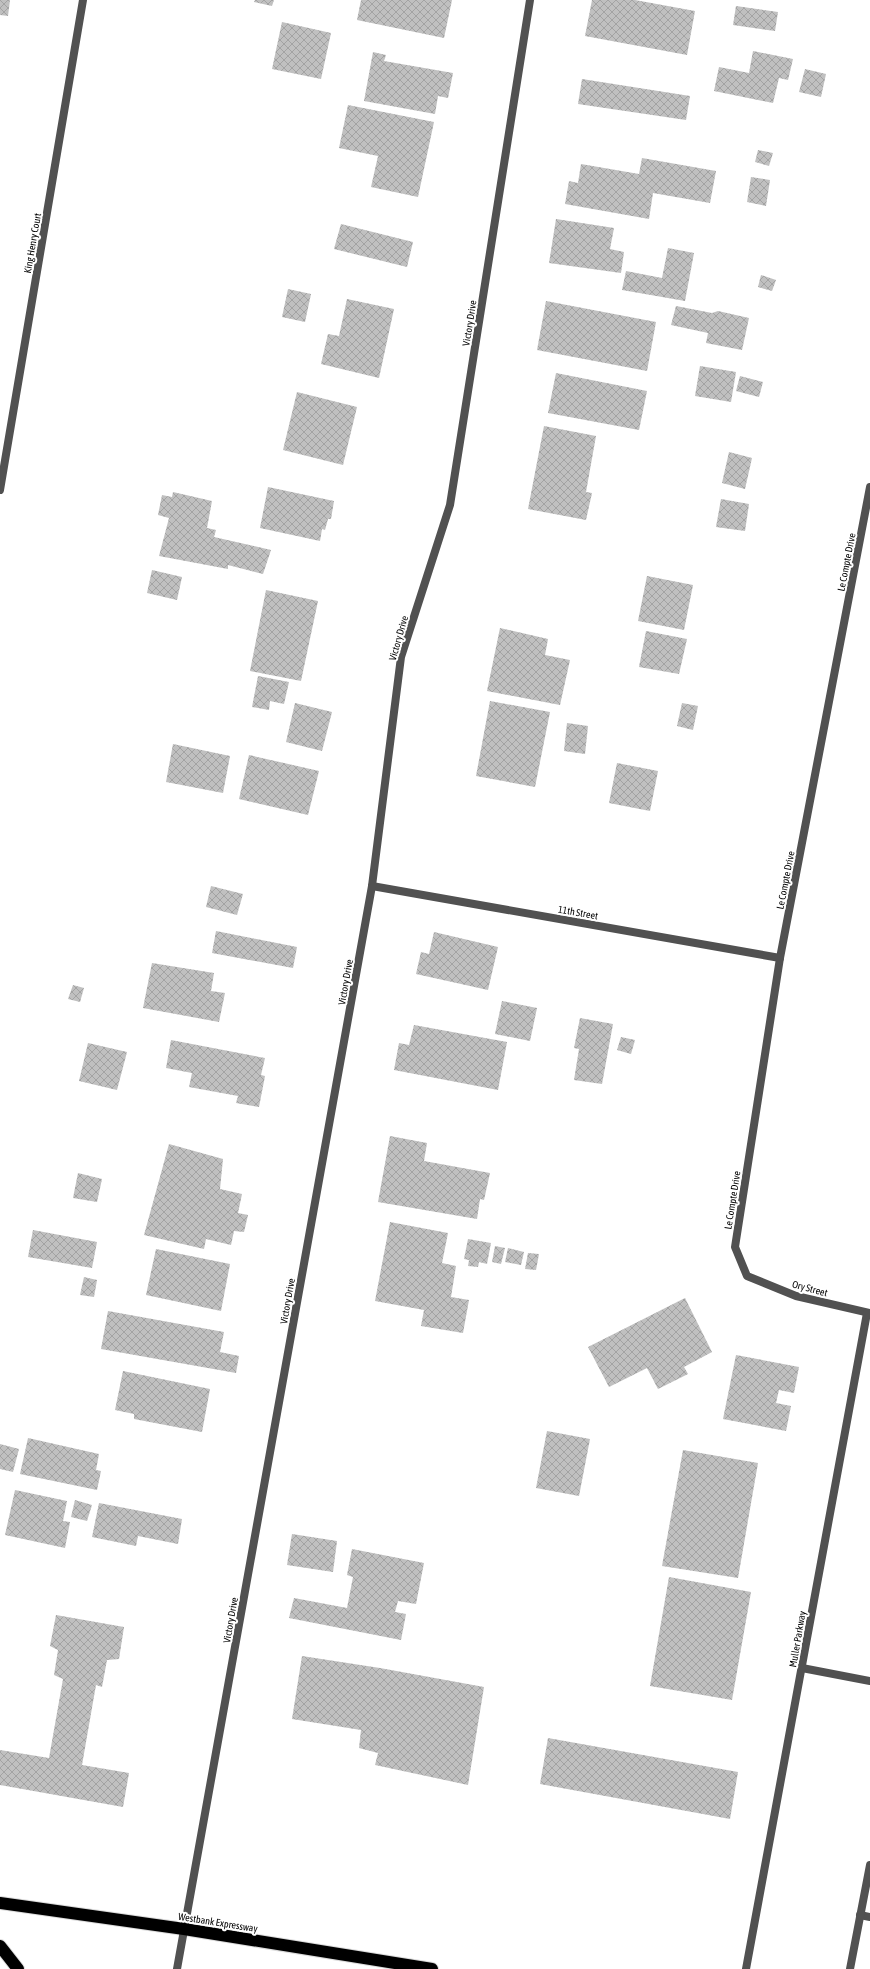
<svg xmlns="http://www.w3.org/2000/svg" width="870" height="1969" font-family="'Asap Condensed',sans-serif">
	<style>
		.building { fill: url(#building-cross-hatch) }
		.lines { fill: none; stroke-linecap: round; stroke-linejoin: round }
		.highway-casing { stroke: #dbdbdb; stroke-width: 14 }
		.lane { stroke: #515151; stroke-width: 8 }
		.street { stroke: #515151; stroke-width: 8 }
		.highway { stroke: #000; stroke-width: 12 }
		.labels { text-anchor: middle; stroke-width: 4; stroke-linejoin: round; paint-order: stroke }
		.street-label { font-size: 10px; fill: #000; stroke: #fff }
	</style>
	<defs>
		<pattern id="building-cross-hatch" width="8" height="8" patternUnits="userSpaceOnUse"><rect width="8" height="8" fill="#c0c0c0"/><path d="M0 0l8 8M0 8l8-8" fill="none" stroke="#a3a3a3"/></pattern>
	</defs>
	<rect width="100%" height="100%" fill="#fff"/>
	<g class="building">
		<polygon points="0,0 10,0 8,16 0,15"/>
		<polygon points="255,0 274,0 272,6 254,2"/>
		<polygon points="361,0 452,0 444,38 357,20"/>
		<polygon points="592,0 635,0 695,11 687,55 585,36"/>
		<polygon points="736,6 778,12 775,31 733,25"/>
		<polygon points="282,22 331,33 321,79 272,69"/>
		<polygon points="753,51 793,59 788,80 779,78 773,103 714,91 719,67 749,73"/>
		<polygon points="373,52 386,55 384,61 453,73 448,98 438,96 435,114 364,101"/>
		<polygon points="805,69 826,74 821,97 799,92"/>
		<polygon points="582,79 690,96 686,120 578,104"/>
		<polygon points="348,105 434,122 418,197 371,187 378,156 339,148"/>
		<polygon points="758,150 773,153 769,166 755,162"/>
		<polygon points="642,158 716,171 710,203 653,193 649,219 565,204 569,181 578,183 581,164 639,174"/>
		<polygon points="751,177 770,180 766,206 747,202"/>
		<polygon points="556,219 614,228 610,249 624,252 621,273 549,263"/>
		<polygon points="341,224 413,242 407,267 334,249"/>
		<polygon points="668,248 694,253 685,301 622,290 626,271 662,278"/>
		<polygon points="761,275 776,280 772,291 758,287"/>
		<polygon points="288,289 311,294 305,322 282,317"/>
		<polygon points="347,299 394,309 379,378 321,364 328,334 339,336"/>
		<polygon points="546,301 656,322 647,371 537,350"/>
		<polygon points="676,306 712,313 718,311 749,318 742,350 706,343 708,333 671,325"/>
		<polygon points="700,366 736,372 731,402 695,396"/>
		<polygon points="556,373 647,391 639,430 548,413"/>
		<polygon points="740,376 763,382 759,397 736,391"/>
		<polygon points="297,392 357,407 343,465 283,450"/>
		<polygon points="544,426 596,436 586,492 592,493 586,520 528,509"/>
		<polygon points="729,452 752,458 745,489 722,483"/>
		<polygon points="268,487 334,501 331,519 328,519 325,530 322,529 320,541 260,528"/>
		<polygon points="173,492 212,501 207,528 216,530 214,537 271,550 263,574 228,565 228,569 159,556 169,518 158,515 162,495 172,497"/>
		<polygon points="721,499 749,504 745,531 716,527"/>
		<polygon points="152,570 182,577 177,600 147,593"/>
		<polygon points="647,576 693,585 684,630 638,621"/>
		<polygon points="266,590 318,601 301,681 250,671"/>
		<polygon points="500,628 548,639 545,655 570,660 560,705 487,691"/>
		<polygon points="646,631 687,639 679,674 639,667"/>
		<polygon points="258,676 289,682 284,704 270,701 269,710 252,707"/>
		<polygon points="490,701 550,712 535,787 476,776"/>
		<polygon points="295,703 332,712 322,751 286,742"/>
		<polygon points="682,703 698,706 693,730 677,726"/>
		<polygon points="567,723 588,726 585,754 564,751"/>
		<polygon points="173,744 230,756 223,793 166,782"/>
		<polygon points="249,755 319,771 308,815 239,799"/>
		<polygon points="617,763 658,771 650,811 609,803"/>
		<polygon points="211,886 243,894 237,915 206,907"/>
		<polygon points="216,931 297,947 293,968 212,953"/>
		<polygon points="434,932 498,947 488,990 416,974 421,952 429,954"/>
		<polygon points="152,963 214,973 211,991 225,993 219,1022 143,1008"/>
		<polygon points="73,985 84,988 80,1002 68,999"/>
		<polygon points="502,1001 537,1008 530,1041 495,1034"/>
		<polygon points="580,1018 613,1024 602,1084 574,1080 579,1049 574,1048"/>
		<polygon points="414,1025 507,1042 498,1090 394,1070 399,1043 409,1045"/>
		<polygon points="621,1037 635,1040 631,1054 617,1050"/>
		<polygon points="171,1040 265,1058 261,1075 265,1076 259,1107 236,1103 238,1096 189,1087 192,1073 166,1068"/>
		<polygon points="88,1043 127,1052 117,1090 79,1081"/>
		<polygon points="390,1136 427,1143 424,1161 490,1173 484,1200 480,1199 477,1219 378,1202"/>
		<polygon points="169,1144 223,1159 220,1189 242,1194 238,1213 248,1215 244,1232 234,1231 231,1245 206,1239 204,1249 144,1235"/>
		<polygon points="78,1173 102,1179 97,1202 73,1198"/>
		<polygon points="390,1222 448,1233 442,1263 456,1266 451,1297 469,1300 463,1333 421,1326 424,1310 375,1301"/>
		<polygon points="33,1230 97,1242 92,1268 28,1257"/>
		<polygon points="468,1239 491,1243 487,1264 479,1262 478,1267 468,1266 469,1260 464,1259"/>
		<polygon points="495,1246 505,1248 501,1264 492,1262"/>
		<polygon points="508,1248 524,1252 521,1265 505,1262"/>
		<polygon points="156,1249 230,1264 221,1311 146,1295"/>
		<polygon points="528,1253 539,1254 536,1270 525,1269"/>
		<polygon points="84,1277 97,1280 94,1297 80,1295"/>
		<polygon points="685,1298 712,1352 684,1367 688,1374 658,1389 647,1368 609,1387 588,1347"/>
		<polygon points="108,1311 224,1332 220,1352 239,1356 236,1373 101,1349"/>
		<polygon points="736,1355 799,1367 794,1393 779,1390 776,1403 791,1406 786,1431 723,1419"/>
		<polygon points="123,1371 210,1389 202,1432 134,1419 134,1414 115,1410"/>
		<polygon points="547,1431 590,1439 579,1496 536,1488"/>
		<polygon points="28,1438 99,1454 96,1470 101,1471 97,1490 20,1474"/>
		<polygon points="0,1444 19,1449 13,1472 0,1469"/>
		<polygon points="683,1450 758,1463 738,1578 662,1566"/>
		<polygon points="15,1490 67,1501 63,1521 70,1522 65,1548 5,1535"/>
		<polygon points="75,1500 92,1505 87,1521 71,1517"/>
		<polygon points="99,1503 182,1519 178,1544 138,1536 136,1546 92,1537"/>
		<polygon points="292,1534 337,1541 333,1572 287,1565"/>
		<polygon points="352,1549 424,1563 416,1604 398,1601 395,1612 406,1614 401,1640 289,1618 294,1598 347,1608 353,1577 347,1575"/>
		<polygon points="669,1577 751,1592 732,1700 650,1686"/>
		<polygon points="56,1615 124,1627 119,1659 107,1660 102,1687 96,1685 82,1765 129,1773 123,1807 0,1785 0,1750 49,1758 63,1679 54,1675 58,1650 50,1646"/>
		<polygon points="302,1656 380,1668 484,1687 468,1785 375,1765 378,1753 359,1748 361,1730 292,1719"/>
		<polygon points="548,1738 738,1772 730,1819 540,1784"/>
	</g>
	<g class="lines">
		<defs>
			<g id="highway">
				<polyline points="0,1903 184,1929 432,1969"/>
				<polyline points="0,1946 18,1969"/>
			</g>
		</defs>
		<use href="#highway" class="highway-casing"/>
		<g class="lane">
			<polyline points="802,1668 870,1681"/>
			<polyline points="860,1915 870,1917"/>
			<polyline points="850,1969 870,1865"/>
		</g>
		<g class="street">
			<polyline points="870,487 780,958 735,1247 747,1276 796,1296 870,1313"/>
			<polyline points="0,490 83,0"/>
			<polyline points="372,886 780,958"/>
			<polyline points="177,1969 372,886 401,657 450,505 530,0"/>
			<polyline points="746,1969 867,1313"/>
		</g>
		<use href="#highway" class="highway"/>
	</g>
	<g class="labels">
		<g class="street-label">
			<text transform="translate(32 243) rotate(-80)" y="4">King Henry Court</text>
			<text transform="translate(469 323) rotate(-81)" y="4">Victory Drive</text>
			<text transform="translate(846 562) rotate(-79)" y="4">Le Compte Drive</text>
			<text transform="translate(398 638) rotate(-74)" y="4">Victory Drive</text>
			<text transform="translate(785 880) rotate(-79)" y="4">Le Compte Drive</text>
			<text transform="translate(578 912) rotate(10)" y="4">11th Street</text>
			<text transform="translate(345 982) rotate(-80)" y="4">Victory Drive</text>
			<text transform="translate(732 1200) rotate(-81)" y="4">Le Compte Drive</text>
			<text transform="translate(810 1288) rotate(15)" y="4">Ory Street</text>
			<text transform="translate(287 1301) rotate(-80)" y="4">Victory Drive</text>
			<text transform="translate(230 1620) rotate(-80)" y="4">Victory Drive</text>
			<text transform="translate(797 1639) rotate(-80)" y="4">Muller Parkway</text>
			<text transform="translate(218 1922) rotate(9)" y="4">Westbank Expressway</text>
		</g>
	</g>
</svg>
